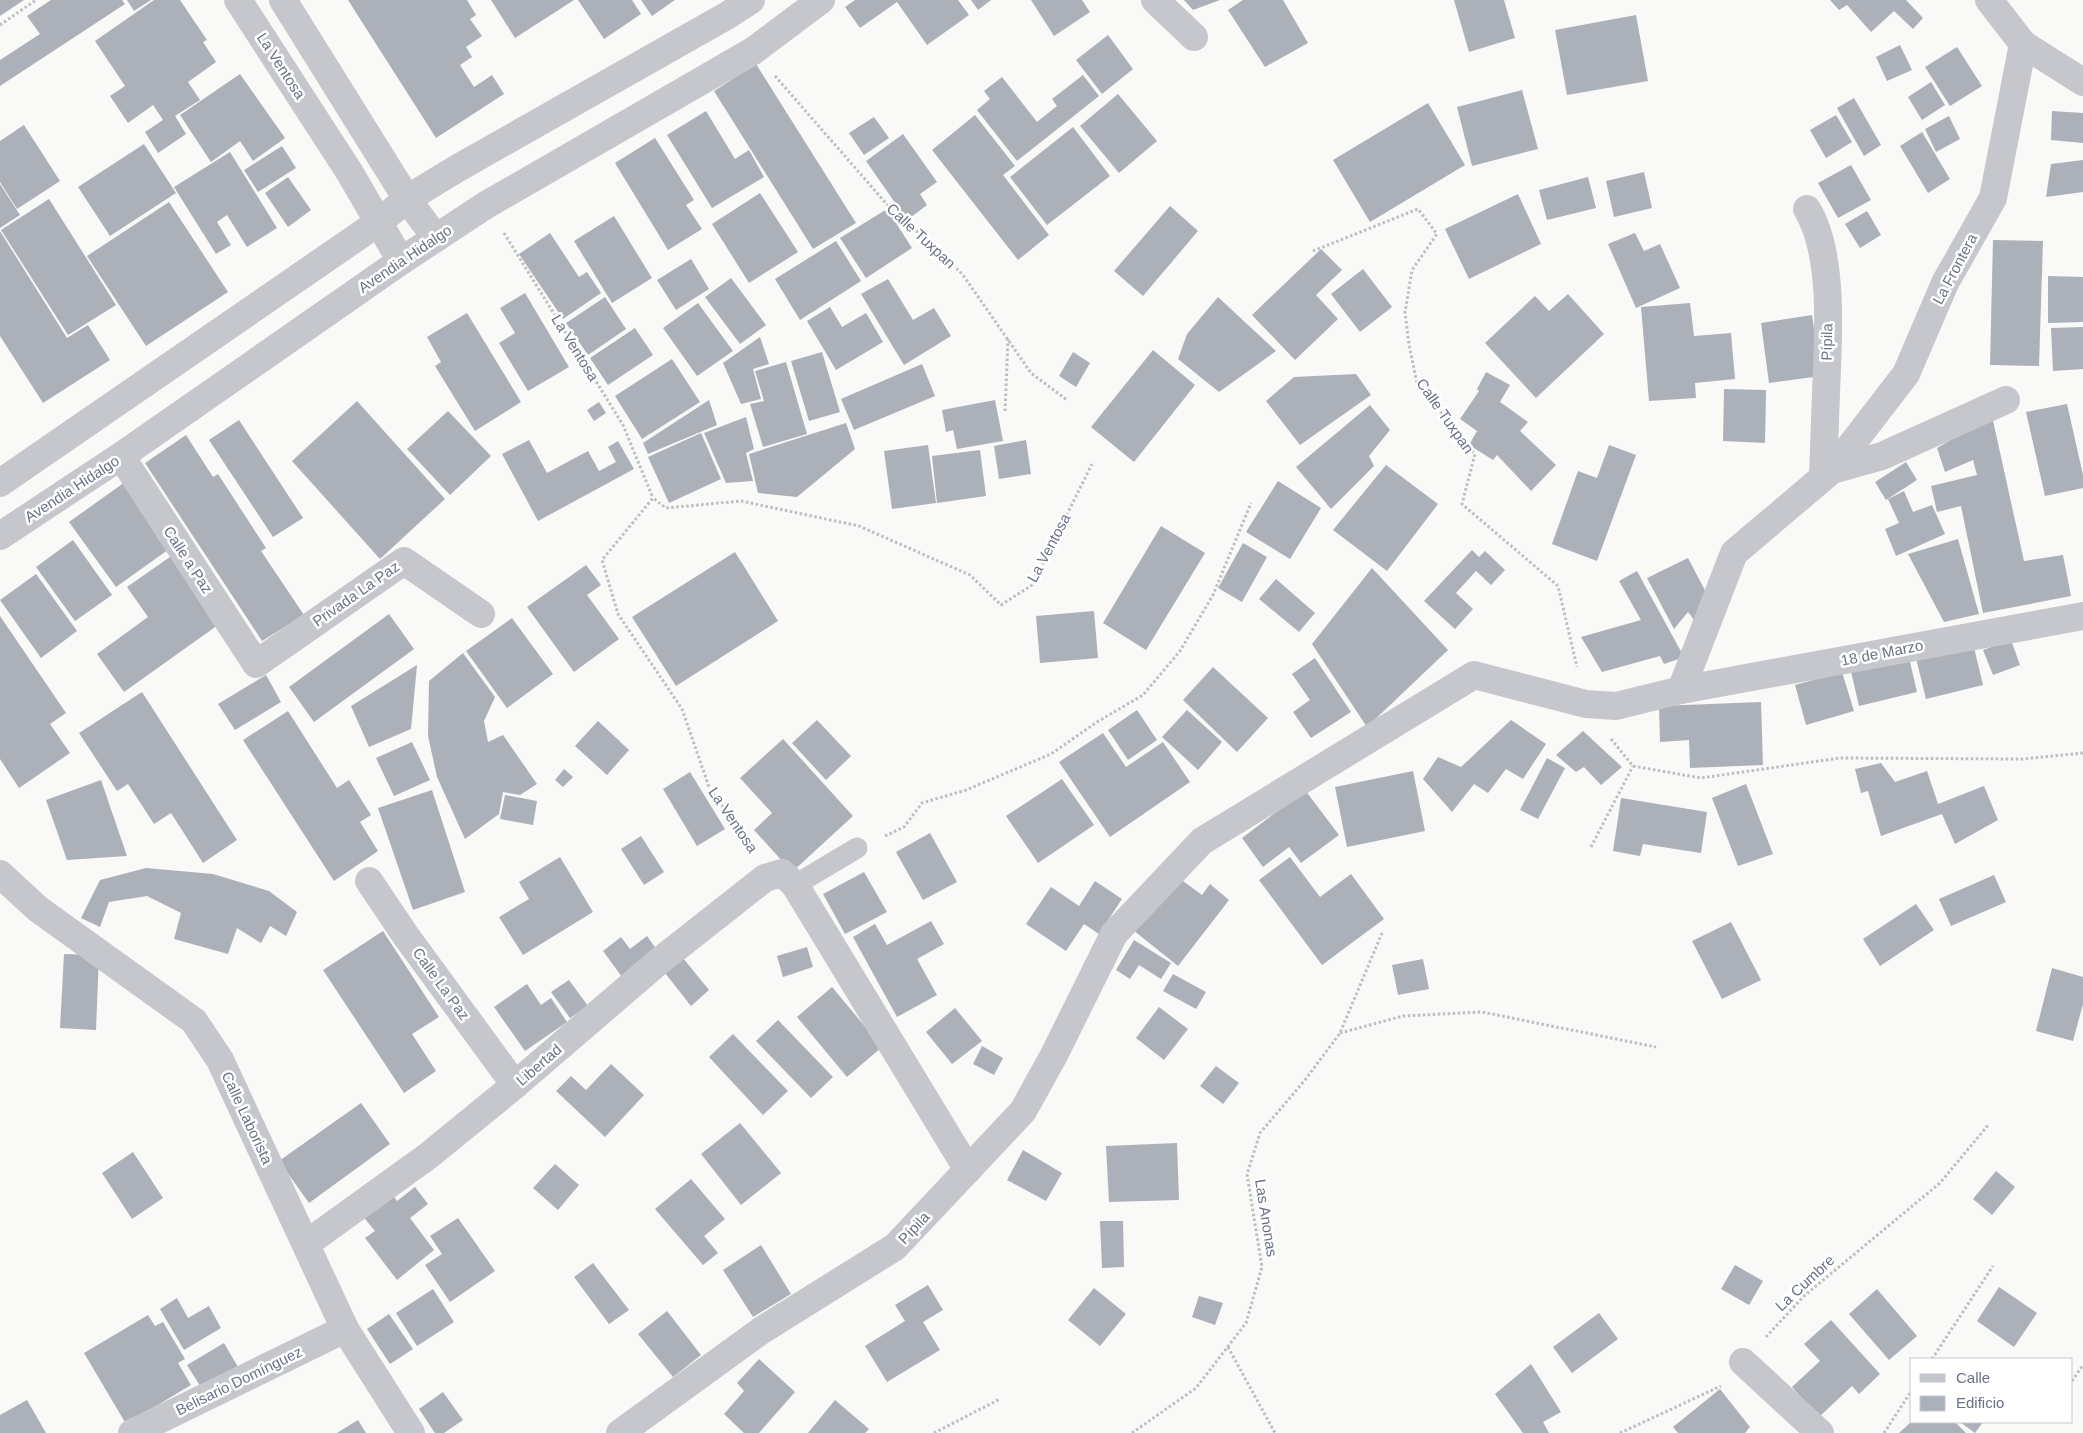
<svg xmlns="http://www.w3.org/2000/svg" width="2083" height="1433" font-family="Arial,sans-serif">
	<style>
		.building { fill: #acb0b9 }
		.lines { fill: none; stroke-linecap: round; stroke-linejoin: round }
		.path { stroke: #bdbec2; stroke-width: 3; stroke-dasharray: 2.5 2.5; stroke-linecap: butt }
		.service { stroke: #c5c7cc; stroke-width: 21 }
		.minor { stroke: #c5c7cc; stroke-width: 28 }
		.tertiary { stroke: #c5c7cc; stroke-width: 28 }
		.labels { text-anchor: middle; stroke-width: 5; stroke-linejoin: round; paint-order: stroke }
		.street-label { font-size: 15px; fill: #6a7286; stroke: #fff }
	</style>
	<rect width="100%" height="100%" fill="#f9f9f7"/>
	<g class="building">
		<polygon points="0,0 24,0 0,16"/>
		<polygon points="51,0 122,0 125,4 0,86 0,60 40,34 27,16"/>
		<polygon points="127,0 151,0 134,11"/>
		<polygon points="154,0 180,0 207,40 203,42 216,62 188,82 200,100 175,116 186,134 158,153 145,132 163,120 153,105 128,123 110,96 125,86 95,41"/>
		<polygon points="348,0 467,0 476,15 470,19 482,36 466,47 472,57 460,65 474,87 492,75 504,94 436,138"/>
		<polygon points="491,0 574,0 515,38"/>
		<polygon points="578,0 632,0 641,14 604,39"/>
		<polygon points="641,0 675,0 652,16"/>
		<polygon points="855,0 958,0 969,15 927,45 897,2 860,28 845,7"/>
		<polygon points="971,0 991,0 978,10"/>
		<polygon points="1031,0 1082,0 1090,12 1054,36"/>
		<polygon points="1184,0 1220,0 1193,10"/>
		<polygon points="1243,0 1283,0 1308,43 1265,67 1228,10"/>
		<polygon points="1454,0 1504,0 1515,38 1469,52"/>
		<polygon points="1830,0 1906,0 1923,18 1913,29 1894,11 1871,32 1847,5 1839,10"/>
		<polygon points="1636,15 1648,81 1567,95 1555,30"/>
		<polygon points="1108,35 1133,69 1102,94 1076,60"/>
		<polygon points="1900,45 1912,70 1887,81 1876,57"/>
		<polygon points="1957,47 1982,86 1950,106 1925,67"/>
		<polygon points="756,64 856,223 813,249 714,91"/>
		<polygon points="240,74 285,138 253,161 240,141 211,162 180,115"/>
		<polygon points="1083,75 1099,96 1017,161 977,110 990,99 984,91 1002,77 1037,122 1057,106 1052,99"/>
		<polygon points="1931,82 1945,105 1922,120 1908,97"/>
		<polygon points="1522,90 1538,149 1472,166 1457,107"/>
		<polygon points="1118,94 1157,141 1119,173 1080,126"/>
		<polygon points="1854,98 1881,145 1864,156 1837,108"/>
		<polygon points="1428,103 1465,165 1370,222 1333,160"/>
		<polygon points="706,111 735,159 749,150 764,177 712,208 667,135"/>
		<polygon points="2052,111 2083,113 2083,143 2051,140"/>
		<polygon points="975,115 1015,166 1003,175 1049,235 1018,260 932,150"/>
		<polygon points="1836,115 1852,142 1826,158 1810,130"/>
		<polygon points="1949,116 1960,139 1936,152 1925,129"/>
		<polygon points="874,117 889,138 864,155 849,133"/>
		<polygon points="24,125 60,181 17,209 0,182 0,141"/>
		<polygon points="1073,127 1110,176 1047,225 1010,177"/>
		<polygon points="1922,132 1950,179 1928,193 1900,146"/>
		<polygon points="903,134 937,182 920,194 927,205 907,220 866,161"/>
		<polygon points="655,138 694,200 686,205 702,229 668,250 615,163"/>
		<polygon points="144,144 176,193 110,236 78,187"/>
		<polygon points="282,146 296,168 258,192 244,170"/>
		<polygon points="230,152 277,228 247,247 227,215 217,222 231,245 216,254 174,187"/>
		<polygon points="2083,160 2083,192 2046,197 2051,164"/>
		<polygon points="1851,165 1871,200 1838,218 1818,183"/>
		<polygon points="1644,172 1652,208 1614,217 1606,181"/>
		<polygon points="288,177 311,210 288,227 265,193"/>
		<polygon points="1588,177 1596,208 1547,220 1539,190"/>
		<polygon points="0,184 20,215 0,228"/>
		<polygon points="760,193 798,252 749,283 712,224"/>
		<polygon points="1518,194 1541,244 1469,279 1445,229"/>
		<polygon points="49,199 116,305 68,335 1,230"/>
		<polygon points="169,202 228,292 146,346 87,256"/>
		<polygon points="1170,206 1198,231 1143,296 1114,271"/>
		<polygon points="887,209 912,248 866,278 840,238"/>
		<polygon points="1867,211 1881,235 1860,248 1845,224"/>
		<polygon points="614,216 652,278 612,303 574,241"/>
		<polygon points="0,231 67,338 88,325 110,360 43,403 0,336"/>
		<polygon points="550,233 579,277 587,272 601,293 563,319 519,254"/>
		<polygon points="1635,233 1644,251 1660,244 1680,288 1636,308 1608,244"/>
		<polygon points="1993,240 2043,241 2039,366 1990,365"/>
		<polygon points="836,241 861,281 800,320 775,279"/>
		<polygon points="1321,249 1342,270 1316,295 1338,319 1295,360 1252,315"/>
		<polygon points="691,259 709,289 676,310 657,280"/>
		<polygon points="1363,269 1392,307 1360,332 1331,294"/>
		<polygon points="2048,276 2083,277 2083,322 2048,323"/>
		<polygon points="731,278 766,325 740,344 705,297"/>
		<polygon points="888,279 913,320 934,308 951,336 904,365 861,294"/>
		<polygon points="525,293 569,367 528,391 499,343 515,333 500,308"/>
		<polygon points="1568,294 1604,334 1536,398 1485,343 1535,296 1549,311"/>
		<polygon points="605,297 626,329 588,355 566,323"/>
		<polygon points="1218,297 1276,351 1219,392 1178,359 1187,334"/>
		<polygon points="698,303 733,351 697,376 663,328"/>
		<polygon points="1690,303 1694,336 1731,333 1735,379 1695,383 1696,398 1649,401 1641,307"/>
		<polygon points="830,307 842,327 866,313 883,342 836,370 807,321"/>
		<polygon points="467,313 521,402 475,431 435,366 441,362 427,337"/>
		<polygon points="1812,315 1821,376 1769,383 1761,323"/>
		<polygon points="2083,327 2083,369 2053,371 2051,328"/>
		<polygon points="635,328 653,355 608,385 590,358"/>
		<polygon points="760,337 769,364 753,369 761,399 741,404 723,363"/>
		<polygon points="1153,350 1195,385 1134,462 1091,427"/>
		<polygon points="822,352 840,412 809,421 791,361"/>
		<polygon points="1073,352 1090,363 1076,387 1059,376"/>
		<polygon points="672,359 700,402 642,439 615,396"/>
		<polygon points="786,362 807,434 763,447 750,404 764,401 755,371"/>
		<polygon points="922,364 935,396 854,430 841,399"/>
		<polygon points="1486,372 1510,385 1500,402 1528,422 1520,431 1556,465 1531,491 1497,455 1493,460 1469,445 1477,431 1460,419 1479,391 1477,389"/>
		<polygon points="1356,374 1371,395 1300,445 1266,401 1294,377"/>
		<polygon points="1724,389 1766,390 1765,443 1723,441"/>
		<polygon points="709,400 717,425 648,454 643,443"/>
		<polygon points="995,400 1003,441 957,449 953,430 946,432 942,410"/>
		<polygon points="357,401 445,499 380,559 292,461"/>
		<polygon points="599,402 606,413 594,421 587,410"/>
		<polygon points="2067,404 2083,475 2083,488 2045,496 2026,412"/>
		<polygon points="1370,405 1390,430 1369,456 1374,466 1331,509 1296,467"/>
		<polygon points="448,411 491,456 450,495 407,449"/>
		<polygon points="1992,416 2024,561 2063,555 2071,596 1983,613 1961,506 1937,512 1931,486 1977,475 1973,460 1945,472 1937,448"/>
		<polygon points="746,417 754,449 746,453 753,481 726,483 704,433"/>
		<polygon points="239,420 303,518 273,537 209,440"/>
		<polygon points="846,423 855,449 797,497 758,493 749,454"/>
		<polygon points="701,433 721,479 669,503 648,457"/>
		<polygon points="186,435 213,477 218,474 266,548 261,551 304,615 262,641 145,463"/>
		<polygon points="529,440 547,473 588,451 599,471 616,462 608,447 618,441 634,469 538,521 502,454"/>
		<polygon points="1026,440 1031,474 999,479 994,446"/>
		<polygon points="928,445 936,503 892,509 884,451"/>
		<polygon points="1609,445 1636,455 1597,561 1552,544 1578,471 1597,478"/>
		<polygon points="980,450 986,496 937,503 932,456"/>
		<polygon points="1906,462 1917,480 1886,500 1875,482"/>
		<polygon points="1386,465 1438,504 1387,571 1333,530"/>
		<polygon points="1278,481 1321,508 1290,559 1246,532"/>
		<polygon points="125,482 172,547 116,587 69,522"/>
		<polygon points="1904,491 1913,512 1932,505 1945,534 1896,556 1885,529 1899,523 1888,499"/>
		<polygon points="1161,526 1205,553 1146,650 1103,623"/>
		<polygon points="1958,539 1979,614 1944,622 1908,554"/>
		<polygon points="73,540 112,595 75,621 36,567"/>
		<polygon points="1243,543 1267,557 1242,602 1218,588"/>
		<polygon points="1472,550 1479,557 1485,551 1505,570 1491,585 1476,571 1456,593 1473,609 1455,629 1424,601"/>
		<polygon points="177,552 225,620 124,692 97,654 148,617 127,587"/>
		<polygon points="735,552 778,621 676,686 632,617"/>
		<polygon points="1688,558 1709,598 1695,621 1688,612 1674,629 1647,578"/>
		<polygon points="586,565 601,585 587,595 619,639 574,672 527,607"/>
		<polygon points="1372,568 1448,650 1367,727 1312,644"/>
		<polygon points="1637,571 1684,657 1664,664 1660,656 1602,672 1581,637 1641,620 1619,581"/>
		<polygon points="36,574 77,631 41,658 0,600"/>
		<polygon points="1276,579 1315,613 1299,632 1259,599"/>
		<polygon points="1094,611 1098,658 1040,663 1036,616"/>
		<polygon points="389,614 414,649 314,722 289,687"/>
		<polygon points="0,616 66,713 50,724 70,753 19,788 0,759"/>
		<polygon points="512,618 553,674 507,708 466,651"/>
		<polygon points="1972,639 1983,685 1926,699 1915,654"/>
		<polygon points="2011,640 2020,665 1993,675 1983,650"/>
		<polygon points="1907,649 1917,692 1859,706 1849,663"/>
		<polygon points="463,653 495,697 484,721 488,742 503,735 537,784 520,795 503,792 499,814 465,839 437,777 428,736 429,681"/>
		<polygon points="1315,658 1351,712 1311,738 1293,712 1310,700 1292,674"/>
		<polygon points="417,665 411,729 369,747 351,706"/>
		<polygon points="1213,667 1268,718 1237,752 1183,700"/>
		<polygon points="1842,672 1854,711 1806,725 1795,685"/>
		<polygon points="266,675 281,702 235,730 218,704"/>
		<polygon points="142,692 237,840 203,863 171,813 154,824 128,784 117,791 79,733"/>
		<polygon points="1761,702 1763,765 1690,768 1689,740 1660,742 1659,706"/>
		<polygon points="1137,710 1157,740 1128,760 1108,730"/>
		<polygon points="1187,710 1222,742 1198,770 1162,737"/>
		<polygon points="288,711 337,788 349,780 371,815 360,822 378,851 334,881 243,740"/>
		<polygon points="817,720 851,756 826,780 792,743"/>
		<polygon points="1511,720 1546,744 1523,779 1506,769 1488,793 1474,784 1452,812 1423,779 1438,757 1461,767"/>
		<polygon points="598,721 629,750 607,775 575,746"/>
		<polygon points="1583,731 1622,767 1601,785 1584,767 1576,772 1556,755"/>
		<polygon points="1103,733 1126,767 1163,742 1190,782 1110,837 1059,762"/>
		<polygon points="783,739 853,816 792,872 754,830 772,813 740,778"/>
		<polygon points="412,742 430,780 394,796 376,758"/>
		<polygon points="1547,758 1565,768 1538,819 1520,810"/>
		<polygon points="1881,763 1895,782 1927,771 1938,804 1984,786 1998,820 1955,844 1942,814 1881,836 1868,791 1861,793 1855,769"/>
		<polygon points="564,769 573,777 563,787 555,780"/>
		<polygon points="1413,771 1425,831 1347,847 1335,787"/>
		<polygon points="690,772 725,829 697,846 663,789"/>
		<polygon points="1062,779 1094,825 1038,863 1006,816"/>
		<polygon points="101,780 127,856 67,860 46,800"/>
		<polygon points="1746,784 1773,854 1738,866 1712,798"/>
		<polygon points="432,790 465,892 413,910 378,808"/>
		<polygon points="1305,790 1339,835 1301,863 1289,847 1263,867 1242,838"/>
		<polygon points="505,795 537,801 533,825 500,819"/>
		<polygon points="1621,798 1707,812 1701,853 1643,844 1640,856 1613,851"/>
		<polygon points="930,833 957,882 923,900 896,852"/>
		<polygon points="641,836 664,872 644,885 621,849"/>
		<polygon points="560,857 593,912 523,955 499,917 529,899 519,882"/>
		<polygon points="1290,857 1320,897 1351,874 1384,919 1322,965 1259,880"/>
		<polygon points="146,868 213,874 269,891 297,912 286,936 270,926 261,943 237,928 228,954 174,939 181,913 147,896 109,902 100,927 81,918 100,880"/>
		<polygon points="864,872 887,912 845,934 823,894"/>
		<polygon points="1175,875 1202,895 1210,884 1229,900 1178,966 1133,930"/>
		<polygon points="1994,875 2006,902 1951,926 1939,899"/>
		<polygon points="1095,881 1122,899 1099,934 1084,924 1066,951 1026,924 1051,887 1079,906"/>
		<polygon points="1916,904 1934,930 1880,966 1863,939"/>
		<polygon points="931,921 944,944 917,959 937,995 897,1017 853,937 875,924 887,945"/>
		<polygon points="1731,922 1761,980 1722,999 1692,941"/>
		<polygon points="383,931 439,1017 412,1034 436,1071 404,1093 323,970"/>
		<polygon points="647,936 657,950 622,977 603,951 621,937 630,949"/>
		<polygon points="1134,940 1171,963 1161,979 1139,965 1130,979 1116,970"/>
		<polygon points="807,947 813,967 783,977 777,956"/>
		<polygon points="64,954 99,955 96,1030 60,1028"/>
		<polygon points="683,958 709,990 691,1006 665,973"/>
		<polygon points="1423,959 1429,989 1398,995 1392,965"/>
		<polygon points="2052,968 2083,977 2083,1004 2073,1041 2036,1031"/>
		<polygon points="1173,974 1206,992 1196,1009 1163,991"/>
		<polygon points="569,980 588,1006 570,1018 551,992"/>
		<polygon points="527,984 541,1005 551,998 567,1022 525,1051 494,1007"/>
		<polygon points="832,987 882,1047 847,1077 797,1017"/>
		<polygon points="1159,1007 1188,1029 1164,1060 1136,1038"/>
		<polygon points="955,1008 982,1041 952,1064 926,1032"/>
		<polygon points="778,1020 833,1077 811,1098 756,1041"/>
		<polygon points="733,1034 788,1091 763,1115 709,1057"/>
		<polygon points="982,1046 1003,1058 994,1075 973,1064"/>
		<polygon points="611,1064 644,1095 605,1137 556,1091 571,1076 586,1090"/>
		<polygon points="1216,1066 1239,1083 1223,1104 1200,1086"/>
		<polygon points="361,1103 390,1144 309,1203 279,1161"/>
		<polygon points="740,1123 781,1173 741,1205 701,1154"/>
		<polygon points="1177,1143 1179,1200 1109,1202 1106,1146"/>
		<polygon points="1023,1150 1062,1173 1046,1201 1007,1180"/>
		<polygon points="133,1152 163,1198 132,1219 102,1173"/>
		<polygon points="555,1164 579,1185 558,1210 533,1188"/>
		<polygon points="1996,1171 2015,1187 1992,1215 1973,1199"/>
		<polygon points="691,1179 725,1219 704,1236 718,1253 703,1265 655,1209"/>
		<polygon points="415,1187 428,1204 410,1218 434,1250 397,1280 365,1238 375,1231 361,1214 390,1191 397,1201"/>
		<polygon points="458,1218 495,1271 450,1302 425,1265 442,1254 430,1236"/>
		<polygon points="1100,1221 1123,1221 1124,1267 1102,1268"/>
		<polygon points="761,1245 791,1294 753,1317 723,1270"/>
		<polygon points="593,1263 629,1310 609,1324 574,1277"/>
		<polygon points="1735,1265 1763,1281 1749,1305 1721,1289"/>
		<polygon points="928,1285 943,1310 923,1322 940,1350 887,1382 865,1346 905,1321 895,1305"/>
		<polygon points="1999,1287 2037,1313 2014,1347 1977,1321"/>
		<polygon points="1094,1288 1126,1314 1100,1346 1068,1320"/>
		<polygon points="433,1289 454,1322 417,1346 396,1313"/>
		<polygon points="1877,1289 1917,1336 1889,1360 1849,1314"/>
		<polygon points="1199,1296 1223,1303 1215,1325 1192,1317"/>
		<polygon points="177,1298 188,1318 209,1306 221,1328 184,1350 160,1309"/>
		<polygon points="667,1311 701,1355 673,1377 638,1334"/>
		<polygon points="1599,1313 1618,1339 1572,1373 1553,1347"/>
		<polygon points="389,1314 413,1349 390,1364 367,1329"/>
		<polygon points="148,1315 155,1326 163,1322 185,1359 178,1363 191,1385 126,1424 84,1353"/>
		<polygon points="1831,1320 1880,1374 1859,1394 1852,1386 1819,1417 1792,1387 1820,1361 1804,1344"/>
		<polygon points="224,1343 238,1367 202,1389 187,1365"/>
		<polygon points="759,1359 795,1392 759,1433 744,1433 724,1414 744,1391 737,1383"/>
		<polygon points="1531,1364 1561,1412 1543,1422 1549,1433 1523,1433 1495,1394"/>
		<polygon points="1720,1389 1750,1427 1745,1433 1678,1433 1673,1427"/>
		<polygon points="443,1392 463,1420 444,1433 435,1433 419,1409"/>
		<polygon points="27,1400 46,1433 0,1433 0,1415"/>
		<polygon points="835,1400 869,1429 865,1433 808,1433"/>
		<polygon points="358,1420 366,1433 337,1433"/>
		<polygon points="1911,1422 1955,1422 1966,1433 1899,1433"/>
		<polygon points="1960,1422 1983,1422 1975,1433"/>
	</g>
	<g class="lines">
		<g class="path">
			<polyline points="0,25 36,0"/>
			<polyline points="775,76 898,217 931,242 963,275 1031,373 1067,400"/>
			<polyline points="504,233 623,425 653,498"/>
			<polyline points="1313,251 1418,209 1437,234 1412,270 1405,312 1409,345 1417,383 1475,454 1462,504 1558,586 1577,667"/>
			<polyline points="1005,411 1008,339"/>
			<polyline points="1611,739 1633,766 1701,778 1840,758 2022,759 2083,753"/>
			<polyline points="885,836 904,827 922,803 966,790 1051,754 1097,722 1143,695 1180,651 1213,595 1251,503"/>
			<polyline points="1591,847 1633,766"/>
			<polyline points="752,848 709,787 682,709 618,614 602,560 653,498 666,508 741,501 859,526 970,575 1001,605 1032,585 1092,464"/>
			<polyline points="1340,1033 1403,1016 1482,1012 1656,1047"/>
			<polyline points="1766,1337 1804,1296 1940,1183 1989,1124"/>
			<polyline points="1228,1347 1275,1433"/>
			<polyline points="1932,1359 1993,1266"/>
			<polyline points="2072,1381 2083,1365"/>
			<polyline points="934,1433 1000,1399"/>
			<polyline points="1132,1433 1196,1388 1246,1323 1262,1267 1247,1174 1260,1133 1305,1080 1340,1033 1382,933"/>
			<polyline points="1620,1433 1721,1386"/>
			<polyline points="1884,1433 1912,1390"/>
		</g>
		<polyline class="service" points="795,885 857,848"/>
		<g class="minor">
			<polyline points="238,0 350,173 401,261"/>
			<polyline points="283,0 407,199 436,238"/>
			<polyline points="1155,0 1194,37"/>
			<polyline points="1989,0 2023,44 2083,82"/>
			<path d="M 1807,209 C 1835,255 1828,341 1826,393 C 1825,421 1824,449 1823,477"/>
			<polyline points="121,456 256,664 404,561 481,614"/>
			<polyline points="1832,470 1906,374 1945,283 1993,198 2023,44"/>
			<polyline points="1681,690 1734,553 1832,470 1882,456 2006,400"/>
			<polyline points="0,874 38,909 194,1021 220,1060 345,1329 411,1433"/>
			<polyline points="369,881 406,936 515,1085"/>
			<polyline points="306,1244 428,1156 515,1085 657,963 765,878 782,873 795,885 968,1170"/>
			<polyline points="1743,1362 1820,1433"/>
			<polyline points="132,1433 345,1329"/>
			<polyline points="620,1433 762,1330 895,1247 1023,1111 1054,1055 1114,934 1202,841 1474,675 1586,704 1616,706 1681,690 2083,616"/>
		</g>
		<g class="tertiary">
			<polyline points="0,483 379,222 407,199 458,168 728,15 751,0"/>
			<polyline points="0,536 121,456 401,261 486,205 753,51 821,0"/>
		</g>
	</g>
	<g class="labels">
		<g class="street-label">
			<text transform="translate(281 66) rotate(57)" y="5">La Ventosa</text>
			<text transform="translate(921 236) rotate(43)" y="5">Calle Tuxpan</text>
			<text transform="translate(405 259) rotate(-34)" y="5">Avendia Hidalgo</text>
			<text transform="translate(1955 269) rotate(-62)" y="5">La Frontera</text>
			<text transform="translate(1827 342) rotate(-89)" y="5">Pípila</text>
			<text transform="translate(575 348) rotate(58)" y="5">La Ventosa</text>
			<text transform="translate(1445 416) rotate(55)" y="5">Calle Tuxpan</text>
			<text transform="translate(72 489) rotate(-33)" y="5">Avendia Hidalgo</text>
			<text transform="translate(1049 548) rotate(-62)" y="5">La Ventosa</text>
			<text transform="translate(188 560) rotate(57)" y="5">Calle a Paz</text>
			<text transform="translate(356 594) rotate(-35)" y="5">Privada La Paz</text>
			<text transform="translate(1882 653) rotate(-11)" y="5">18 de Marzo</text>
			<text transform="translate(733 820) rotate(56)" y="5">La Ventosa</text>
			<text transform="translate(441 984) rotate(54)" y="5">Calle La Paz</text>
			<text transform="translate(539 1065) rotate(-41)" y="5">Libertad</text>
			<text transform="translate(247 1118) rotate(65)" y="5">Calle Laborista</text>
			<text transform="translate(1266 1218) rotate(81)" y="5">Las Anonas</text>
			<text transform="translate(914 1228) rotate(-47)" y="5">Pípila</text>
			<text transform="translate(1805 1283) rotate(-43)" y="5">La Cumbre</text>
			<text transform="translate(239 1381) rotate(-26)" y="5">Belisario Domínguez</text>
		</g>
	</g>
	<rect x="1910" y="1358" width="162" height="65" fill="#ffffff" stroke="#c3c7cf"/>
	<rect x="1920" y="1374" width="25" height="8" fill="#c5c7cc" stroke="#c3c7cf"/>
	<text x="1956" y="1383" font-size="15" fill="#6a7286">Calle</text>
	<rect x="1920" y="1396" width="25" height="15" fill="#acb0b9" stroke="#c3c7cf"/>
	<text x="1956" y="1408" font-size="15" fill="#6a7286">Edificio</text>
</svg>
